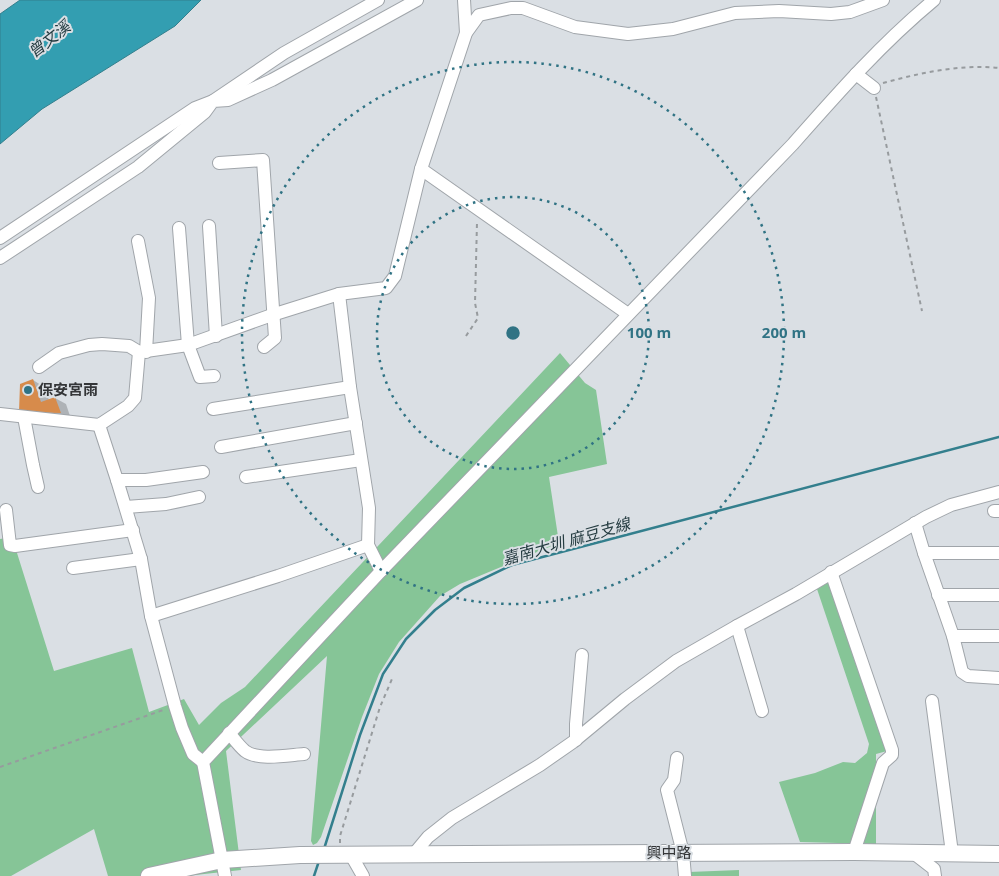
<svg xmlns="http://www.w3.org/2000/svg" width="999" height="876" font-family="'Open Sans','Noto Sans TC',sans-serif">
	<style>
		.green { fill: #86c597 }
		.water { fill: #339eb1; stroke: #337f8d }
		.shadow { fill: #0003 }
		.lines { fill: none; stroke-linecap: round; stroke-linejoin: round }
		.stream { stroke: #337f8d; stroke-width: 2.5 }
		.building { fill: #d78b4b }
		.minor-casing { stroke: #a0a5aa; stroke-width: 14 }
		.major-casing { stroke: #a0a5aa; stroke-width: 18 }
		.path { stroke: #979b9e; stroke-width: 2; stroke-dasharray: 4 4; stroke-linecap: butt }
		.minor { stroke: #fff; stroke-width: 12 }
		.major { stroke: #fff; stroke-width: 16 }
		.ring { fill: none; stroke: #307384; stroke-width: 2.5; stroke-dasharray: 2.5 5 }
		.poi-dot { fill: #307384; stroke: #dadfe4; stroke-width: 2 }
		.labels { text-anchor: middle; stroke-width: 4; stroke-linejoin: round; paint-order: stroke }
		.poi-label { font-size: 15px; font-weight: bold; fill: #343638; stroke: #dadfe4; text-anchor: start }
		.street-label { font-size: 15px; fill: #343638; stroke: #dadfe4 }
		.water-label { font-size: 16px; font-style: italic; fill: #243b40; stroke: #dadfe4 }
		.centre { fill: #307384; stroke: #dadfe4; stroke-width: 2.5 }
		.ring-label { font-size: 15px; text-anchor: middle; font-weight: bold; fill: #307384; stroke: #dadfe4; stroke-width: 4; stroke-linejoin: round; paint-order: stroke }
	</style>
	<rect width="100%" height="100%" fill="#dadfe4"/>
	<g class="green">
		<polygon points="560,353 585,383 596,390 607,464 549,477 559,543 460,584 440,596 399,642 379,674 362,717 321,837 317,843 313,845 311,841 327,656 226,751 241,870 186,876 108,876 94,829 11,876 0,876 0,539 12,537 54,671 132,648 149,712 184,699 199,725 221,703 245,687"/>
		<polygon points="834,579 887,751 876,754 876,844 800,842 779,782 815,773 843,762 855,763 867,753 869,744 817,589"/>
		<polygon points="739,870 739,876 689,876 689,872"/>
	</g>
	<polygon class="water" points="20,0 201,0 175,26 42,109 0,144 0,14"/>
	<polygon class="shadow" points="33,380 44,387 49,400 55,398 66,404 71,419 31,418"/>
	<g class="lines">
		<g class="stream">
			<polyline points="324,849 360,735 383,674 406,639 435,610 464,588 512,565 999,437"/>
			<polyline points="314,876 319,861"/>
		</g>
	</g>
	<polygon class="building" points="33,379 41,402 55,397 61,413 19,412 20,384"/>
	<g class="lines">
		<defs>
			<g id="minor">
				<polyline points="464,0 466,33"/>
				<polyline points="856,74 874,88"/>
				<polyline points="219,163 263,160 275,338 264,347"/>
				<polyline points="421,169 628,314"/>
				<polyline points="209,226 216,336"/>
				<polyline points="179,228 188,345 200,377 214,376"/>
				<polyline points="0,238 195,108 213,101 284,53 378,0"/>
				<polyline points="138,241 149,298 146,352"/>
				<polyline points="0,258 138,167 205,112 213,101 228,100 272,80 417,0"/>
				<polyline points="339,294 350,387 369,508 368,545 381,571"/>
				<polyline points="39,367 59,353 89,345 102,344 129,346 139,352"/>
				<polyline points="213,409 350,387"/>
				<polyline points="0,414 99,425 128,406 135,398 139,352 188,345 272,315 339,294 386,288 395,276 421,169 466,33 479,15 511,8 523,8 575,27 628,34 673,29 735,13 779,11 831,14 850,12 883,0"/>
				<polyline points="24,417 33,465 38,487"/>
				<polyline points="99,425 117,480 141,559 151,616 175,706 182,728 193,754 203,762"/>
				<polyline points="221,447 356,423"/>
				<polyline points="246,477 361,460"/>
				<polyline points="117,480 146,480 203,472"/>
				<polyline points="126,507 166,504 199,497"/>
				<polyline points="6,510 10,545 15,546 133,530"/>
				<polyline points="994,511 999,511"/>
				<polyline points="915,523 924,553 953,636 962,672 968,676 999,678"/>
				<polyline points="924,553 999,553"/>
				<polyline points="73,568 141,559"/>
				<polyline points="831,572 892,750 892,755 883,763 854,852"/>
				<polyline points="938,595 999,595"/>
				<polyline points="151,616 278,576 368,545"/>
				<polyline points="737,626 762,711"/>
				<polyline points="953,636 999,636"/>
				<polyline points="932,701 952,853"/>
				<path d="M 229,733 C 234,739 239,746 245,751 C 258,761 289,755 304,754"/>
				<polyline points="576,740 576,724 582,655"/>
				<polyline points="677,758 674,780 667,790 683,853 685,876"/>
				<polyline points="912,852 934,869 935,876"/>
				<polyline points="351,855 363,876"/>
				<polyline points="413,855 428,837 452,818 540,765 573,742 625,699 676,661 737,626 796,594 926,517 951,505 999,492"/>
				<path d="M 225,876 L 203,762 L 381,571 L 793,144 C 838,93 882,43 934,0"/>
			</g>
			<polyline id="major" points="149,876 222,860 300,855 854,852 999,854"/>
		</defs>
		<use href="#minor" class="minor-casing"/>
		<use href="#major" class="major-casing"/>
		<g class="path">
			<path d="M 883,83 C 920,73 960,64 999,68"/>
			<polyline points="876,97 922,311"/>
			<polyline points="466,336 478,318 475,303 477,222"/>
			<polyline points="0,767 166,709"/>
			<polyline points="340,843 340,836 380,707 392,679"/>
		</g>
		<use href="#minor" class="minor"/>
		<use href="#major" class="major"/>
	</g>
	<g class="ring">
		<circle cx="513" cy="333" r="136"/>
		<circle cx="513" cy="333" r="271"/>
	</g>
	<circle class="poi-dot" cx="28" cy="390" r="5"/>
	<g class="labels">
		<g class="poi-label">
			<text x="38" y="395">保安宮雨</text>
		</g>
		<g class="street-label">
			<text x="669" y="858">興中路</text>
		</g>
		<g class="water-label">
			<text transform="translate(49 39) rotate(-38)" y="6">曾文溪</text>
			<text transform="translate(566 541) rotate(-16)" y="6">嘉南大圳 麻豆支線</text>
		</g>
	</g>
	<circle cx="513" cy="333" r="8" class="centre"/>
	<g class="ring-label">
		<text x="649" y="338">100 m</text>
		<text x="784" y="338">200 m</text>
	</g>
</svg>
